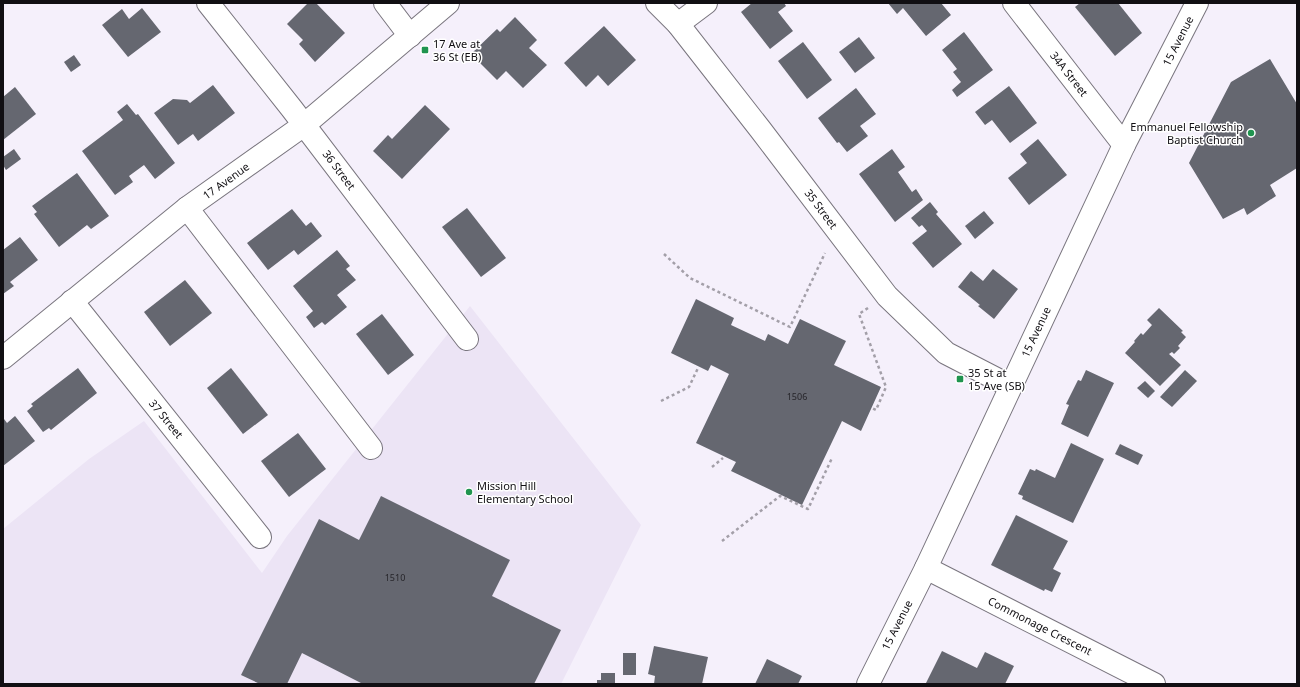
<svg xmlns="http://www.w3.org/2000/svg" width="1300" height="687" font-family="'Noto Sans',sans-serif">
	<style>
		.built { fill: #ece4f5 }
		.building { fill: #656770 }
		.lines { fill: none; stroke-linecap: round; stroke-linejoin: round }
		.minor-casing { stroke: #79757e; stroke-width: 24 }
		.path { stroke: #a39fa8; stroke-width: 2.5; stroke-dasharray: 3 3; stroke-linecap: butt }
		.minor { stroke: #fff; stroke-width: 22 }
		.poi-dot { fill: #20944f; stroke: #fff; stroke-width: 1.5 }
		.labels { text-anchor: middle; stroke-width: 3; stroke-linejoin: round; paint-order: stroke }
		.number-label { font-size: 9px; fill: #26252a }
		.street-label { font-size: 11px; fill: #110f13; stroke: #fff }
		.poi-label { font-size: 11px; fill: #110f13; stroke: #fff; text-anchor: start }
	</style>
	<rect width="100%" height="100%" fill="#f5f0fb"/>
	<polygon class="built" points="470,306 641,525 561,684 3,684 3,529 89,459 144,421 262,573 287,536"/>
	<g class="building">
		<polygon points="308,3 316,3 345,33 315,62 299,44 303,40 287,24"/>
		<polygon points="752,3 784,3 786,6 778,12 793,31 770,49 741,12"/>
		<polygon points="888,3 941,3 951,15 926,36 903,8 897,14"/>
		<polygon points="1080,3 1118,3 1142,33 1115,56 1075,7"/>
		<polygon points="142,8 161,32 128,57 102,25 122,9 129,19"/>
		<polygon points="515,17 537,40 529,48 547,65 523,88 506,71 497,80 471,54 497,29 500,32"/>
		<polygon points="604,26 636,60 608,86 598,75 586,87 564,63"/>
		<polygon points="964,32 993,70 957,97 952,90 961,82 953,72 957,69 942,50"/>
		<polygon points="859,37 875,58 855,73 839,52"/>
		<polygon points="803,42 832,80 807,99 778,61"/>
		<polygon points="74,55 81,65 71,72 64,62"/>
		<polygon points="1270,59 1297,104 1297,168 1270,185 1276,196 1247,215 1244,208 1223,219 1189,163 1231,82"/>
		<polygon points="213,85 235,113 198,141 193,134 178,145 154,113 173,99 187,100 190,103"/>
		<polygon points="1009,86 1037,123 1010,143 992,120 985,125 975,112"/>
		<polygon points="15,87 36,114 3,140 3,97"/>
		<polygon points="856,88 876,114 860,126 868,136 847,152 839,142 837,143 818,118"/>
		<polygon points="127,104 136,115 138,114 175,163 155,179 144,165 129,176 133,182 115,195 82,151 123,120 117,112"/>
		<polygon points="425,105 450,129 402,179 373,151 388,135 392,139"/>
		<polygon points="1038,139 1067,175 1029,205 1008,178 1027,163 1020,154"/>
		<polygon points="14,149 21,159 6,170 3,165 3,157"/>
		<polygon points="892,149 905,167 898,172 912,192 916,189 923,200 895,222 859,174"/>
		<polygon points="77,173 109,216 91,229 87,225 59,247 34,214 37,212 32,206"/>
		<polygon points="930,202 938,212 936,214 962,244 933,268 912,243 927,231 922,225 919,227 911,218"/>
		<polygon points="467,208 506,258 481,277 442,227"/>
		<polygon points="292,209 306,226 311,222 322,236 298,255 294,250 268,270 247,243"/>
		<polygon points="984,211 994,223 975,239 965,226"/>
		<polygon points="20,237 38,260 10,282 14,286 3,294 3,250"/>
		<polygon points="337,250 350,266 346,269 356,280 337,295 347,307 325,325 322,322 314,328 306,317 313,311 293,286"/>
		<polygon points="993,269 1018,289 994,319 978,306 980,305 958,287 971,271 983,281"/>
		<polygon points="185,280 212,313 170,346 144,312"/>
		<polygon points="696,299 734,318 731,325 765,341 768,334 788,344 800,319 846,341 834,365 881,387 861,431 842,421 802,505 731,471 736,462 696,443 729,374 711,365 708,371 671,353"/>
		<polygon points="1159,308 1183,331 1181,332 1186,337 1178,346 1180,348 1174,354 1172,352 1169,354 1181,365 1160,386 1125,353 1135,342 1134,341 1141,333 1143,335 1152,325 1147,320"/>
		<polygon points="382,314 414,355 388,375 356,334"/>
		<polygon points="78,368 97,393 51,430 49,428 43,432 27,411 33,406 31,404"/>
		<polygon points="231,368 268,415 243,434 207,388"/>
		<polygon points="1086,370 1114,383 1088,437 1061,424 1069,405 1066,404 1078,380 1081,381"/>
		<polygon points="1185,370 1197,381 1172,407 1160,397"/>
		<polygon points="1145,381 1155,391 1148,398 1137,388"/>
		<polygon points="15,416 35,441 3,466 3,420 4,419 7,423"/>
		<polygon points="298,433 326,469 289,497 261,461"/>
		<polygon points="1071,443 1104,459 1073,523 1022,499 1023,496 1018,494 1030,469 1035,471 1036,469 1055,478"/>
		<polygon points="1120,444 1143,455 1138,465 1115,454"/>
		<polygon points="381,496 510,560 492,596 561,630 534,684 360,684 361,683 302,653 287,684 260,684 241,675 319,519 359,540"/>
		<polygon points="1016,515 1068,541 1053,569 1061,573 1052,592 1045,589 1044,591 991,565"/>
		<polygon points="654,646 708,657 702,684 695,683 695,684 654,684 655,676 648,674"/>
		<polygon points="942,651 977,668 985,652 1014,666 1005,684 928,684 926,683"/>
		<rect x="623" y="653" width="13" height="22"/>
		<polygon points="767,659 802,676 798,684 755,684"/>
		<polygon points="601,673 615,673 615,684 597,684 597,680 601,680"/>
	</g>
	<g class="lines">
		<defs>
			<g id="minor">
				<polyline points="208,3 292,109 467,339"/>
				<polyline points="385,3 410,36"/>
				<polyline points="657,3 678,24 760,129 887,296 946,353 1010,386"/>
				<polyline points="1014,3 1124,145"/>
				<polyline points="678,24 706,3"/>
				<polyline points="187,208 371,448"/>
				<polyline points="72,301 260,537"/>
				<polyline points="3,358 187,208 304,125 448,3"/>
				<polyline points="926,568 1154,684"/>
				<polyline points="868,684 926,568 1124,145 1197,3"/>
			</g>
		</defs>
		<use href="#minor" class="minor-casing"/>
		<g class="path">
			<polyline points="664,254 690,278 790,327 825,253"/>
			<polyline points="868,308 859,314 886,387 876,410 872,408"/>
			<polyline points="661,401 689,387 698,368"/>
			<polyline points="712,467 723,458"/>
			<polyline points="722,541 780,496 808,509 832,458"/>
		</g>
		<use href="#minor" class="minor"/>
	</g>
	<g class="poi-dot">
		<rect x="421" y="46" width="8" height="8" rx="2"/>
		<circle cx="1251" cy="133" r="4"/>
		<rect x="956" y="375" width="8" height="8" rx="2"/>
		<circle cx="469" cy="492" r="4"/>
	</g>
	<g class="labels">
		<g class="number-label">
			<text x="797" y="400">1506</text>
			<text x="395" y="581">1510</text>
		</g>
		<g class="street-label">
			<text transform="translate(1178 41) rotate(-63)" y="4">15 Avenue</text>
			<text transform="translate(1069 74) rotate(52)" y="4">34A Street</text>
			<text transform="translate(339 170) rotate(53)" y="4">36 Street</text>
			<text transform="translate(226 181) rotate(-36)" y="4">17 Avenue</text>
			<text transform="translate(821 209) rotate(53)" y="4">35 Street</text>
			<text transform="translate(1036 332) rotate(-65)" y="4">15 Avenue</text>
			<text transform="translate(166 419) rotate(51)" y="4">37 Street</text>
			<text transform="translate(897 625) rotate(-63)" y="4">15 Avenue</text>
			<text transform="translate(1040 626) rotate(27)" y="4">Commonage Crescent</text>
		</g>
		<g class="poi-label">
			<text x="433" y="48">17 Ave at<tspan x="433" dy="13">36 St (EB)</tspan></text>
			<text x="1243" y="131" text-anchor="end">Emmanuel Fellowship<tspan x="1243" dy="13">Baptist Church</tspan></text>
			<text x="968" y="377">35 St at<tspan x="968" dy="13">15 Ave (SB)</tspan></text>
			<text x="477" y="490">Mission Hill<tspan x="477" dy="13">Elementary School</tspan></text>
		</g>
	</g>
	<rect width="1300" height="687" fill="none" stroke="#110f13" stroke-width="8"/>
</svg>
